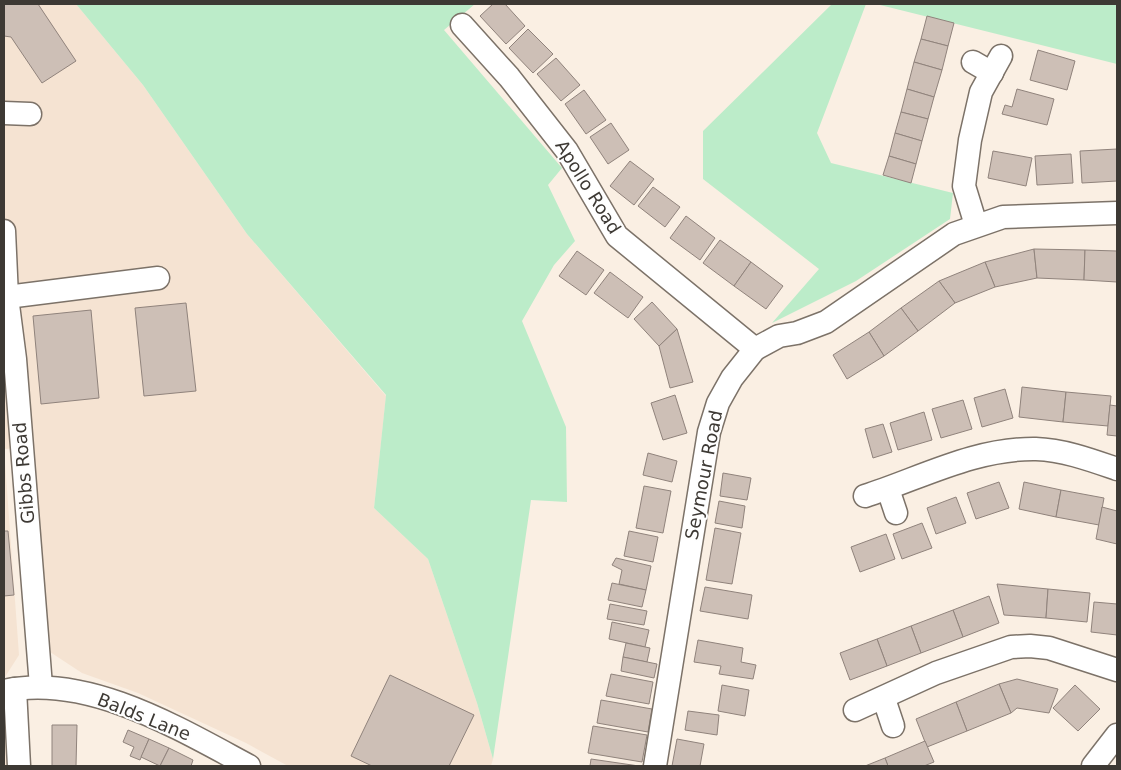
<svg xmlns="http://www.w3.org/2000/svg" width="1121" height="770" font-family="'DejaVu Sans',sans-serif">
	<style>
		.built { fill: #f5e3d2 }
		.green { fill: #bcecc9 }
		.building { fill: #cdbfb6; stroke: #90837c }
		.lines { fill: none; stroke-linecap: round; stroke-linejoin: round }
		.minor-casing { stroke: #7c7268; stroke-width: 25 }
		.minor { stroke: #fff; stroke-width: 22 }
		.labels { text-anchor: middle; stroke-width: 4; stroke-linejoin: round; paint-order: stroke }
		.street-label { font-size: 18px; fill: #3d3934; stroke: #fefefe }
	</style>
	<rect width="100%" height="100%" fill="#faefe3"/>
	<polygon class="built" points="4,4 76,4 143,85 247,234 386,396 374,508 428,559 477,703 493,759 491,766 288,766 246,743 138,693 82,673 47,650 32,447 4,449 19,655 5,677 11,766 4,766"/>
	<g class="green">
		<polygon points="76,4 475,4 444,30 562,168 548,185 575,241 554,265 522,321 566,427 567,502 531,500 493,759 477,703 428,559 374,508 386,395 247,234 143,85"/>
		<polygon points="832,4 866,4 817,133 831,163 953,193 950,219 856,281 772,323 819,269 703,179 703,131"/>
		<polygon points="876,4 1117,4 1117,64"/>
	</g>
	<g class="building">
		<polygon points="4,4 38,4 76,61 42,83 11,37 4,36"/>
		<polygon points="493,4 505,4 525,26 506,44 480,16"/>
		<polygon points="927,16 954,23 948,46 921,39"/>
		<polygon points="528,29 553,54 533,73 509,48"/>
		<polygon points="921,39 948,46 942,70 914,62"/>
		<polygon points="1038,50 1075,61 1067,90 1030,80"/>
		<polygon points="556,58 580,85 561,101 537,74"/>
		<polygon points="914,62 942,70 934,97 907,89"/>
		<polygon points="907,89 934,97 928,119 901,112"/>
		<polygon points="1017,89 1054,99 1047,125 1002,114 1005,105 1012,107"/>
		<polygon points="584,90 606,120 586,134 565,104"/>
		<polygon points="901,112 928,119 922,141 895,133"/>
		<polygon points="611,123 629,150 608,164 590,137"/>
		<polygon points="895,133 922,141 916,164 889,156"/>
		<polygon points="1117,149 1117,181 1082,183 1080,151"/>
		<polygon points="993,151 1032,158 1026,186 988,178"/>
		<polygon points="1071,154 1073,183 1037,185 1035,156"/>
		<polygon points="889,156 916,164 911,183 883,175"/>
		<polygon points="630,161 654,179 634,205 610,186"/>
		<polygon points="653,187 680,207 665,227 638,206"/>
		<polygon points="686,216 715,238 700,260 670,238"/>
		<polygon points="720,240 751,262 734,286 703,263"/>
		<polygon points="1034,249 1037,278 995,287 985,262"/>
		<polygon points="1034,249 1085,250 1084,280 1037,278"/>
		<polygon points="1085,250 1117,251 1117,282 1084,280"/>
		<polygon points="577,251 604,270 586,295 559,276"/>
		<polygon points="751,262 783,286 766,309 734,286"/>
		<polygon points="985,262 995,287 955,303 939,281"/>
		<polygon points="610,272 643,297 628,318 594,293"/>
		<polygon points="939,281 955,303 918,331 901,308"/>
		<polygon points="652,302 677,329 659,346 634,319"/>
		<polygon points="186,303 196,391 144,396 135,308"/>
		<polygon points="901,308 918,331 884,356 869,332"/>
		<polygon points="91,310 99,398 41,404 33,316"/>
		<polygon points="677,329 693,382 670,388 659,346"/>
		<polygon points="869,332 884,356 847,379 833,355"/>
		<polygon points="1022,387 1066,392 1063,422 1019,417"/>
		<polygon points="1005,389 1013,418 982,427 974,398"/>
		<polygon points="1066,392 1111,396 1108,426 1063,422"/>
		<polygon points="675,395 687,433 663,440 651,403"/>
		<polygon points="963,400 972,429 941,438 932,409"/>
		<polygon points="1110,405 1117,406 1117,436 1107,435"/>
		<polygon points="924,412 932,440 898,450 890,423"/>
		<polygon points="883,424 892,452 873,458 865,429"/>
		<polygon points="648,453 677,461 672,482 643,475"/>
		<polygon points="723,473 751,478 747,500 720,496"/>
		<polygon points="999,482 1009,508 976,519 967,493"/>
		<polygon points="1024,482 1061,490 1056,517 1019,509"/>
		<polygon points="644,486 671,491 663,533 636,528"/>
		<polygon points="1061,490 1104,498 1099,525 1056,517"/>
		<polygon points="956,497 966,523 936,534 927,508"/>
		<polygon points="719,501 745,506 742,528 715,523"/>
		<polygon points="1102,507 1117,511 1117,544 1096,539"/>
		<polygon points="922,523 932,548 902,559 893,534"/>
		<polygon points="715,528 741,533 732,584 706,580"/>
		<polygon points="4,531 8,531 14,595 4,596"/>
		<polygon points="629,531 658,537 653,562 624,556"/>
		<polygon points="886,534 895,559 860,572 851,547"/>
		<polygon points="616,558 651,566 646,590 619,584 622,570 612,565"/>
		<polygon points="612,583 646,590 642,607 608,600"/>
		<polygon points="997,584 1048,589 1046,618 1004,615"/>
		<polygon points="705,587 752,595 748,619 700,611"/>
		<polygon points="1048,589 1090,593 1087,622 1046,618"/>
		<polygon points="989,596 999,623 963,637 953,610"/>
		<polygon points="1094,602 1117,604 1117,635 1091,632"/>
		<polygon points="610,604 647,611 644,625 607,619"/>
		<polygon points="953,610 963,637 921,653 911,626"/>
		<polygon points="612,622 649,630 645,647 609,639"/>
		<polygon points="911,626 921,653 887,666 877,639"/>
		<polygon points="877,639 887,666 850,680 840,653"/>
		<polygon points="698,640 743,648 741,662 756,665 753,679 719,674 721,666 694,662"/>
		<polygon points="626,643 650,648 647,662 623,657"/>
		<polygon points="623,657 657,664 654,678 621,671"/>
		<polygon points="611,674 653,682 649,704 606,696"/>
		<polygon points="390,675 474,715 449,766 372,766 351,756"/>
		<polygon points="1017,679 1058,689 1049,713 1017,708 1011,713 999,684"/>
		<polygon points="999,684 1011,713 967,731 956,702"/>
		<polygon points="722,685 749,690 745,716 718,711"/>
		<polygon points="1075,685 1100,709 1078,731 1053,708"/>
		<polygon points="601,700 652,709 648,732 597,723"/>
		<polygon points="956,702 967,731 927,747 916,719"/>
		<polygon points="688,711 719,715 717,735 685,730"/>
		<polygon points="52,725 77,725 76,766 52,766"/>
		<polygon points="593,726 647,735 642,762 588,753"/>
		<polygon points="128,730 149,739 140,760 130,756 134,747 123,742"/>
		<polygon points="149,739 169,748 160,766 141,757"/>
		<polygon points="677,739 704,744 700,766 672,766"/>
		<polygon points="925,741 934,762 924,766 888,766 885,758"/>
		<polygon points="169,748 193,760 191,766 160,766"/>
		<polygon points="885,758 888,766 865,766"/>
		<polygon points="591,759 639,766 590,766"/>
	</g>
	<g class="lines">
		<defs>
			<g id="minor">
				<polyline points="462,25 509,77 567,151 617,236 755,349"/>
				<polyline points="973,62 992,73"/>
				<polyline points="4,113 30,114"/>
				<polyline points="976,225 964,186 970,140 981,92 1001,56"/>
				<polyline points="4,231 7,297 15,359 41,686"/>
				<polyline points="7,297 158,278"/>
				<polyline points="888,489 896,513"/>
				<path d="M 865,496 C 921,478 975,448 1036,449 C 1064,450 1091,460 1117,469"/>
				<polyline points="15,689 19,766"/>
				<path d="M 4,691 C 87,673 178,728 249,766"/>
				<polyline points="884,699 893,726"/>
				<polyline points="855,710 936,673 1011,647 1030,646 1049,648 1117,670"/>
				<polyline points="655,766 709,432 718,403 732,378 755,349 779,336 797,333 826,322 954,234 1003,217 1117,213"/>
				<polyline points="1093,766 1117,735"/>
			</g>
		</defs>
		<use href="#minor" class="minor-casing"/>
		<use href="#minor" class="minor"/>
	</g>
	<g class="labels">
		<g class="street-label">
			<text transform="translate(588 187) rotate(58)" y="6">Apollo Road</text>
			<text transform="translate(24 473) rotate(-95)" y="6">Gibbs Road</text>
			<text transform="translate(704 475) rotate(-79)" y="6">Seymour Road</text>
			<text transform="translate(144 717) rotate(22)" y="6">Balds Lane</text>
		</g>
	</g>
	<rect width="1121" height="770" fill="none" stroke="#3d3934" stroke-width="10"/>
</svg>
